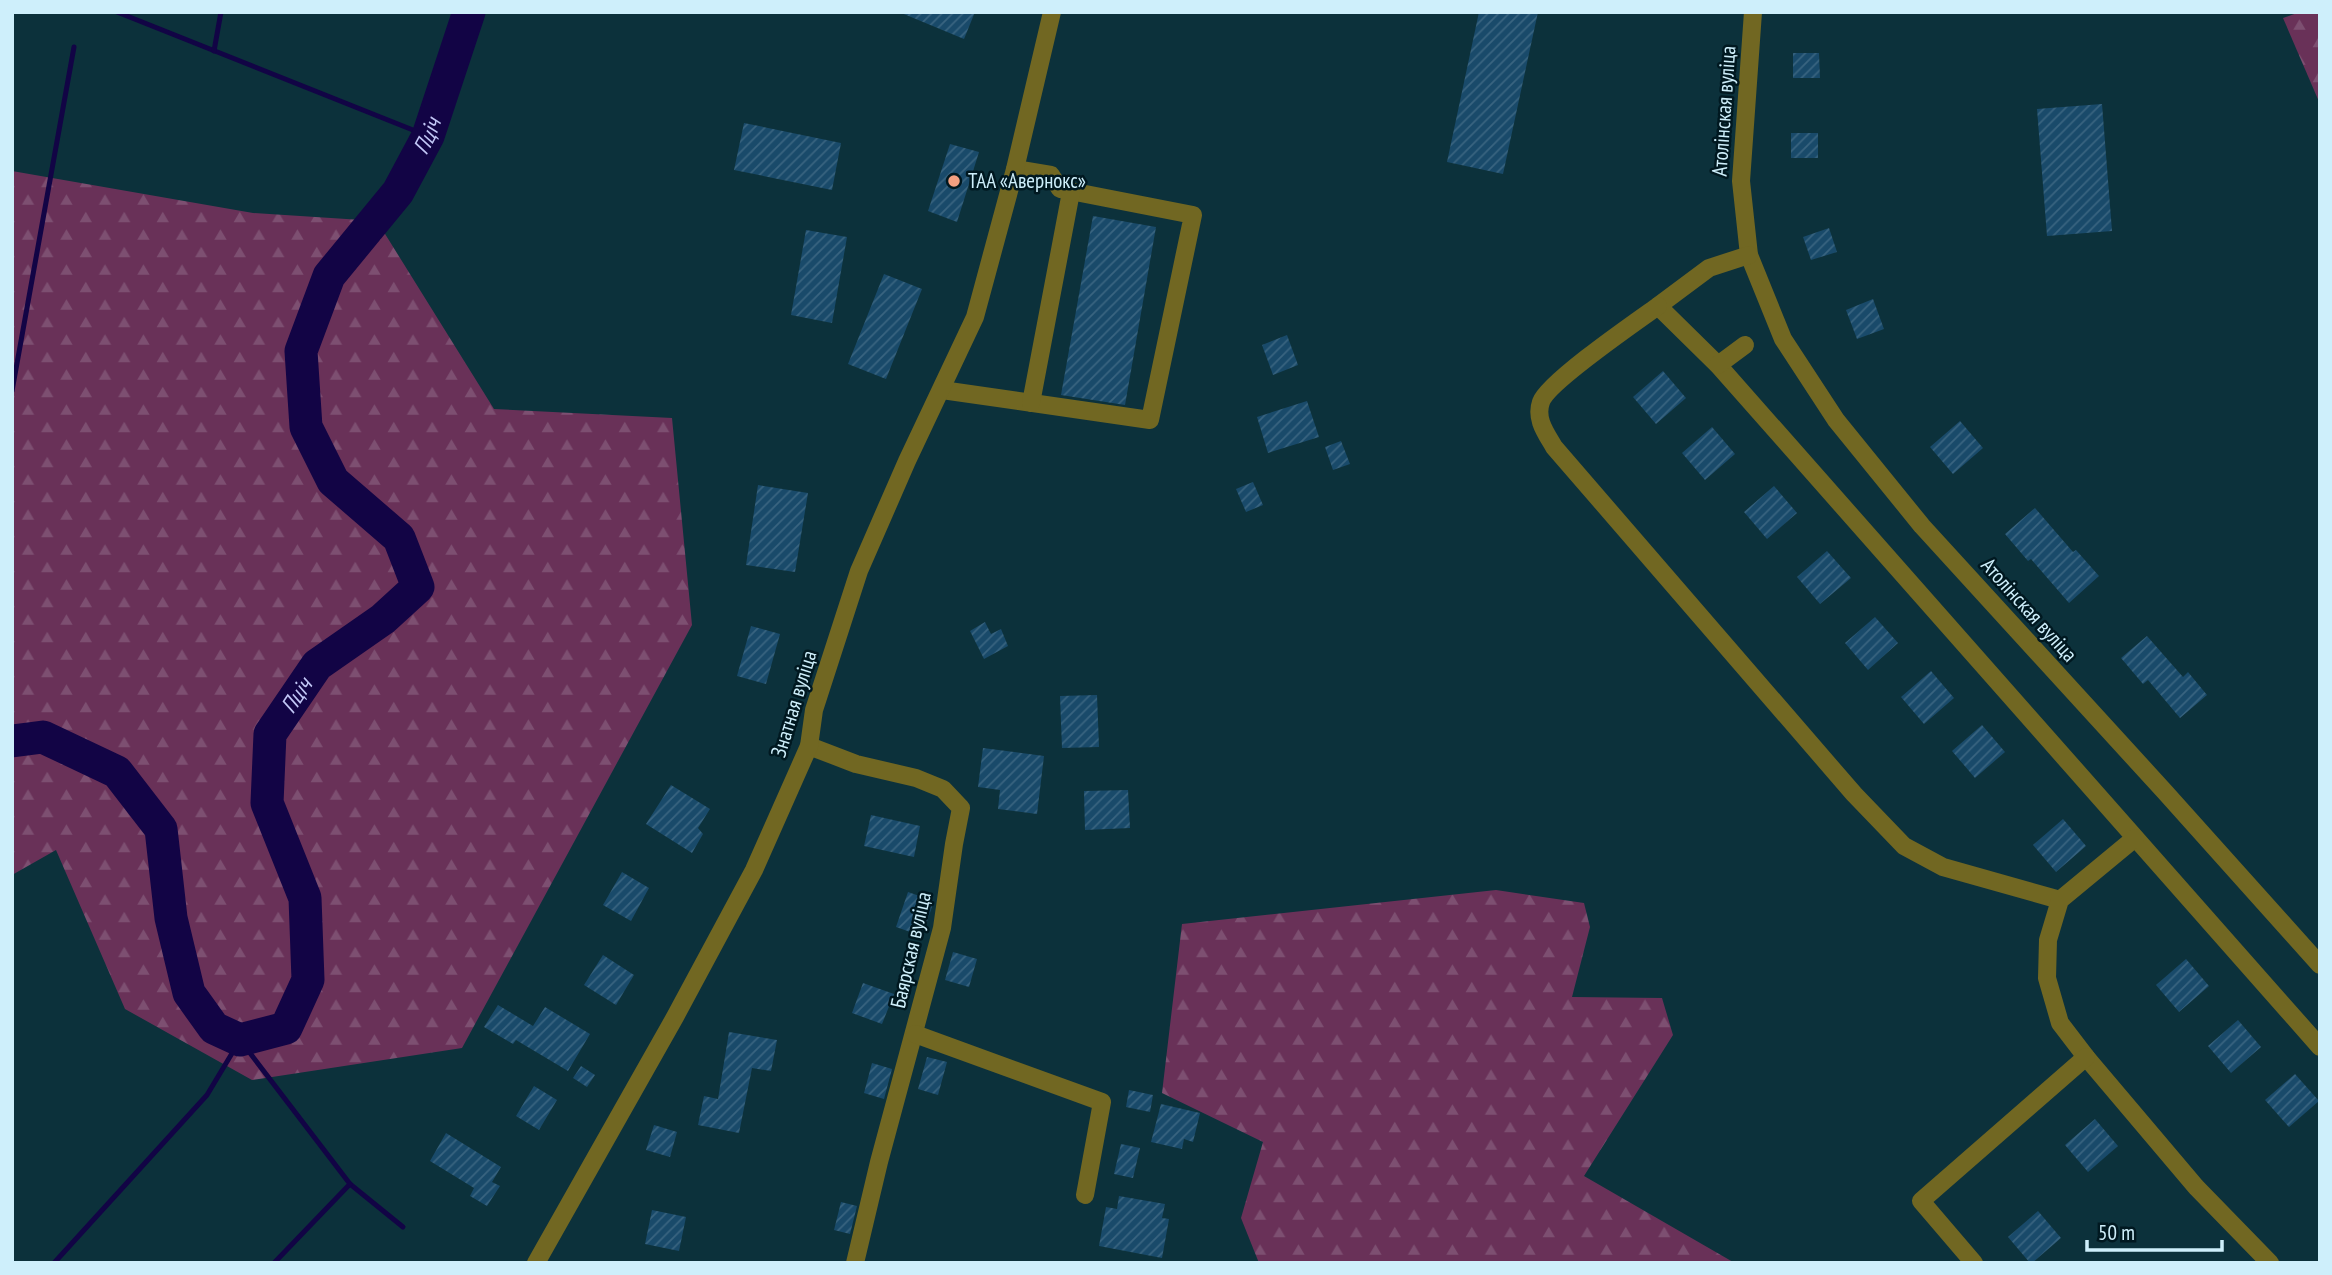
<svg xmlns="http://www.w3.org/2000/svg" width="2332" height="1275" font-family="'PT Sans Narrow',sans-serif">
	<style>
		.forest { fill: url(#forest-firs) }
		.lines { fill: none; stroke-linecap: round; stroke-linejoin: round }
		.stream { stroke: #120445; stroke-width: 5 }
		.river { stroke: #120445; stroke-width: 33 }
		.building { fill: url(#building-hatch) }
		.minor { stroke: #716722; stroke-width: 18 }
		.poi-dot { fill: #f3a081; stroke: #001820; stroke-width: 2.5 }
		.labels { text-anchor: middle; stroke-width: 5; stroke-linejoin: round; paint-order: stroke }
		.street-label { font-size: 21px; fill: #ceeffb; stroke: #001820 }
		.poi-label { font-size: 21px; fill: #ceeffb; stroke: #001820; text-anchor: start }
		.water-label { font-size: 23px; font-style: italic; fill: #c1c6f5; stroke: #001820 }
	</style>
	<defs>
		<pattern id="forest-firs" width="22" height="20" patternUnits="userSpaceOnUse" patternTransform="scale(1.75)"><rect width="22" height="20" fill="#693158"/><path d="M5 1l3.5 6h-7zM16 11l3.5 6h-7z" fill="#7d4f71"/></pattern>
		<pattern id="building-hatch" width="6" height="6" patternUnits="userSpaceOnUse" patternTransform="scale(1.75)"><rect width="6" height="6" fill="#194a6a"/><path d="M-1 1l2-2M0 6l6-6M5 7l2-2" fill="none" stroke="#396480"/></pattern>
	</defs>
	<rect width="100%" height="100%" fill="#0c313b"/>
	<g class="forest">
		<polygon points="2300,12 2320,12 2320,104 2283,18"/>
		<polygon points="12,171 253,213 377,221 494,409 672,418 692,625 462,1048 252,1080 125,1009 56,850 12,875"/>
		<polygon points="1496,890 1584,903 1590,927 1572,997 1662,998 1673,1035 1584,1176 1733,1262 1259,1263 1241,1218 1263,1142 1162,1093 1182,924"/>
	</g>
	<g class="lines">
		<g class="stream">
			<polyline points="117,12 428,136"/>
			<polyline points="214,51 221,12"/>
			<polyline points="12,391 74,47"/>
			<polyline points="350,1184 403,1227"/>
			<polyline points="54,1263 207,1095 240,1040 350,1184 274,1263"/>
		</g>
		<path class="river" id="s1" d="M 12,741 L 43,737 L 117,772 L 161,829 L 171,918 L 189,993 L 214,1028 L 240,1040 L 286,1028 L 308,980 L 305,898 L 267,803 L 270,734 L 317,665 L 383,619 L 418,587 L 399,538 L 333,481 L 306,427 L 301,351 L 329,276 L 398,192 L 428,136 L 469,12"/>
	</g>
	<g class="building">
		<polygon points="899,12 975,12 964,39"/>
		<polygon points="1479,12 1538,12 1503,174 1447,162"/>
		<polygon points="1793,53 1819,53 1820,78 1793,78"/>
		<polygon points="2102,104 2112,231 2047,236 2037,109"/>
		<polygon points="744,123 841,143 832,190 734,170"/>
		<rect x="1791" y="133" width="27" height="25"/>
		<polygon points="950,144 979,152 957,222 928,211"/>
		<polygon points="1093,216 1156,227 1125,405 1061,395"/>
		<polygon points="1829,228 1837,252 1811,260 1803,237"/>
		<polygon points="806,230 847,237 832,323 791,315"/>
		<polygon points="884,274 922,289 886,379 848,364"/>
		<polygon points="1873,299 1884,329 1857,339 1846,310"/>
		<polygon points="1287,335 1298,365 1273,375 1262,345"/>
		<polygon points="1663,371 1686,398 1656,424 1633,397"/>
		<polygon points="1307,401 1319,437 1268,453 1257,417"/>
		<polygon points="1960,421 1983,448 1953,474 1930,447"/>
		<polygon points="1712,427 1735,454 1705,480 1682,453"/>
		<polygon points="1341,441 1350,464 1333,470 1325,447"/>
		<polygon points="1253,482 1263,505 1246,512 1236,489"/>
		<polygon points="758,485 808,493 795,572 746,565"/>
		<polygon points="1774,486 1797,513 1767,539 1744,512"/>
		<polygon points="2035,508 2073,552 2076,550 2099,576 2069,603 2031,559 2028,561 2005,534"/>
		<polygon points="1827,551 1851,578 1820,604 1797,577"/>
		<polygon points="1875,617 1898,643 1868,670 1845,643"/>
		<polygon points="985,622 991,634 1001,629 1008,646 984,659 970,631"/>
		<polygon points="751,626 780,634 766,684 737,676"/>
		<polygon points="2147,636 2183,677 2188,672 2207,695 2180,718 2148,680 2143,684 2121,658"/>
		<polygon points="1931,671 1954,698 1924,724 1901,697"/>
		<polygon points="1097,695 1099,747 1062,748 1060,696"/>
		<polygon points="1982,725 2005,752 1975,778 1952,751"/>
		<polygon points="983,748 1044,756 1037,814 998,809 1000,790 978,787"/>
		<polygon points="671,785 710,809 698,828 703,834 692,853 646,824"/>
		<polygon points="1128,790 1130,828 1085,830 1084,791"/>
		<polygon points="871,815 920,826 914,857 864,846"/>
		<polygon points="2063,819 2086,846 2056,872 2033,845"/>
		<polygon points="622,872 649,888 631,921 603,905"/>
		<polygon points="908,892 934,901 922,936 896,927"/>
		<polygon points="953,952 977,959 969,987 945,980"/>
		<polygon points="603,955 634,975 616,1005 584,985"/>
		<polygon points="2186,959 2209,986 2179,1012 2156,985"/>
		<polygon points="863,983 894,994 882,1024 852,1013"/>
		<polygon points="498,1005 533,1026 545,1007 590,1034 568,1071 516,1040 513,1044 484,1027"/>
		<polygon points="2238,1020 2261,1047 2231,1073 2208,1046"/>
		<polygon points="729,1032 777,1040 771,1071 752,1068 739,1133 698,1125 704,1096 718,1099"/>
		<polygon points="927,1057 947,1062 938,1095 918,1089"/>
		<polygon points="872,1063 892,1069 884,1099 864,1093"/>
		<polygon points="581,1066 595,1075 587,1087 573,1078"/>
		<polygon points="2295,1074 2319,1101 2289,1127 2265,1100"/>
		<polygon points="534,1086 557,1100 539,1130 516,1116"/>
		<polygon points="1129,1090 1153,1095 1150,1112 1126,1107"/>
		<polygon points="1161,1104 1200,1113 1193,1142 1184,1139 1182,1149 1151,1142"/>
		<polygon points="2095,1119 2118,1146 2088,1172 2065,1145"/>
		<polygon points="654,1125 677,1132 670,1157 646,1150"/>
		<polygon points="446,1133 501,1167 492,1182 500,1186 487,1206 470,1196 474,1188 430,1161"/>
		<polygon points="1121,1144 1140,1148 1133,1178 1114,1174"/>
		<polygon points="1119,1196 1165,1204 1162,1218 1169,1219 1162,1258 1099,1246 1106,1207 1117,1209"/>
		<polygon points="841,1202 857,1206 850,1234 834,1230"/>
		<polygon points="652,1210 686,1217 679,1251 645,1244"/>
		<polygon points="2038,1211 2061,1238 2032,1263 2030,1263 2008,1237"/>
	</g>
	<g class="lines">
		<g class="minor">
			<polyline points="1753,12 1741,181 1749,255 1783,339 1836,420 1922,526 2165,792 2320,965"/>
			<polyline points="1749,255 1709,268 1658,306 1718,365 2320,1047"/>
			<path d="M 1658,306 C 1637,321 1547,383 1541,402 C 1535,419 1546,433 1554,447 L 1854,794 L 1904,846 L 1943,867 L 2060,900"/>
			<polyline points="1718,365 1745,345"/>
			<polyline points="942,390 1150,420 1193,215 1060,189 1051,175 1015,169"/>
			<polyline points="1031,403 1071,192"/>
			<polyline points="809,746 856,764 916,778 943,789 961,808 954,844 942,928 879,1162 855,1263"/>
			<polyline points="2135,838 2060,900 2048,940 2047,978 2060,1023 2086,1057 2196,1187 2270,1263"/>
			<polyline points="915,1034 1102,1102 1085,1195"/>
			<polyline points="536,1263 675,1017 754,870 809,746 814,710 859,571 907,461 975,317 1015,169 1052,12"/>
			<polyline points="1974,1263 1921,1201 2086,1057"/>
		</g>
	</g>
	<circle class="poi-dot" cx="954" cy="181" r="7"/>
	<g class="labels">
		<g class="street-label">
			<text transform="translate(1724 111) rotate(-86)" y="7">Атолінская вуліца</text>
			<text transform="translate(2029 610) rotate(48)" y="7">Атолінская вуліца</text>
			<text transform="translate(794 704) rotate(-73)" y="7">Знатная вуліца</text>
			<text transform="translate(911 950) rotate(-77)" y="7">Баярская вуліца</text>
		</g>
		<g class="poi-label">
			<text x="968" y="188">ТАА «Авернокс»</text>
		</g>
		<g class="water-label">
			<text dy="8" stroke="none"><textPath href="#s1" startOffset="1517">Пціч</textPath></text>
			<text dy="8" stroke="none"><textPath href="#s1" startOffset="824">Пціч</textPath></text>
		</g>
	</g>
	<rect width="2332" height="1275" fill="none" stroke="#ceeffb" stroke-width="28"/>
	<path d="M2087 1240v10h135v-10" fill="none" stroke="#ceeffb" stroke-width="3.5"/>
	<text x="2098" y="1240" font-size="21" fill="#ceeffb" stroke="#001820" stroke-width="5" paint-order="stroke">50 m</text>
</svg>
